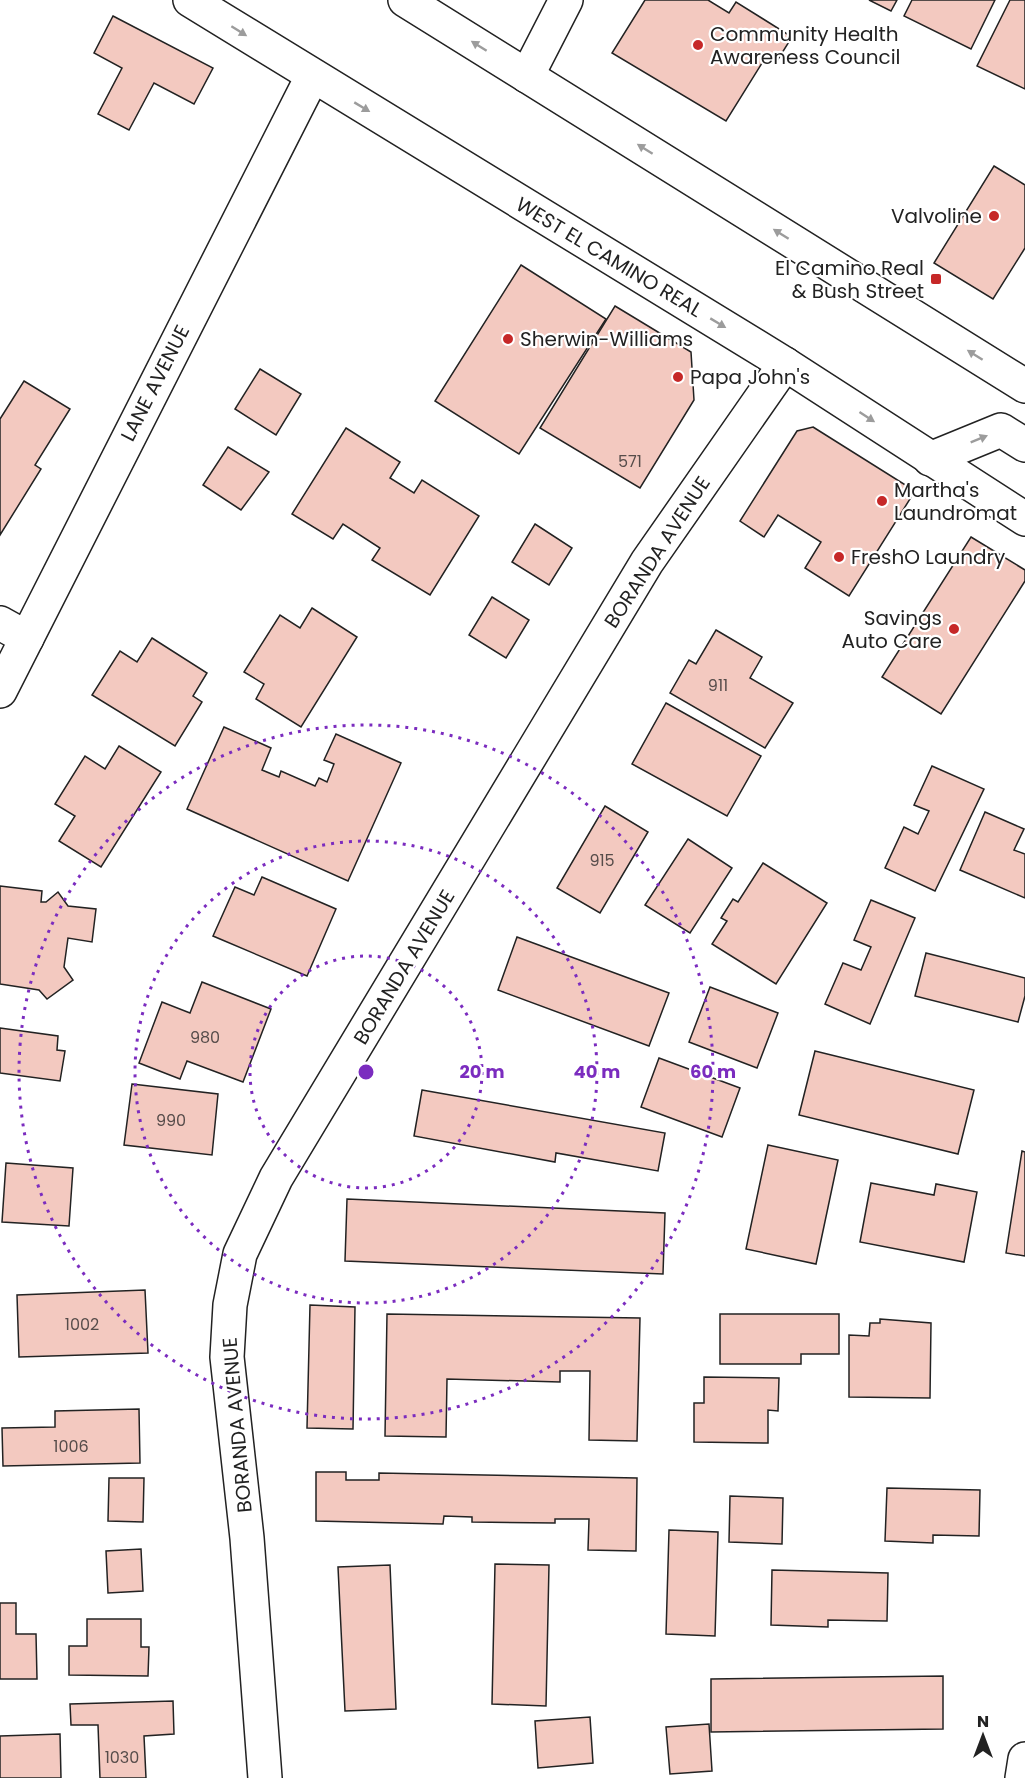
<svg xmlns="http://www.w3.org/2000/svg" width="1025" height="1778" font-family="Poppins,sans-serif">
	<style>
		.building { fill: #f3c9c0; stroke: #222; stroke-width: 1.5 }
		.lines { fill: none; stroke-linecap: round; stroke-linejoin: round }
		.minor-casing { stroke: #222; stroke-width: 36 }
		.primary-casing { stroke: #222; stroke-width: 36 }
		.minor { stroke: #fff; stroke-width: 33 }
		.primary { stroke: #fff; stroke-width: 33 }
		.oneway { fill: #9c9c9c }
		.ring { fill: none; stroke: #7b2cbf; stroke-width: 3; stroke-dasharray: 3 6 }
		.poi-dot { fill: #c62828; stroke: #fff; stroke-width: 2 }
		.labels { text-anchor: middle; stroke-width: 4.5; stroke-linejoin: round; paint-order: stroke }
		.number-label { font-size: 16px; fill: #564c4a }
		.poi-label { font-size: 20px; fill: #222; stroke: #fff; text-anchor: start }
		.street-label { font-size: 20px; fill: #222; stroke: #fff }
		.centre { fill: #7b2cbf; stroke: #fff; stroke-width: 3 }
		.ring-label { font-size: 18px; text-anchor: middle; font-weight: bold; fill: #7b2cbf; stroke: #fff; stroke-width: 4.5; stroke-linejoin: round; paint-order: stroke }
	</style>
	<rect width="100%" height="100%" fill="#fff"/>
	<g class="building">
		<polygon points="645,0 708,0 729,13 736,2 792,37 777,61 767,55 726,121 612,53"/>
		<polygon points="869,0 897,0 891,11"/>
		<polygon points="912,0 995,0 971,49 904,16"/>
		<polygon points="1010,0 1025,0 1025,89 977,66"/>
		<polygon points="113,16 213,68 194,104 154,83 129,130 98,114 122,68 94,53"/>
		<polygon points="994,166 1025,185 1025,248 993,299 934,263"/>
		<polygon points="521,265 606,319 519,454 435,401"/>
		<polygon points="615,306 691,352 694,400 640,488 540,428"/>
		<polygon points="260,369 301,394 276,435 235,409"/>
		<polygon points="24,381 70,409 35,465 41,469 0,535 0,419"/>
		<polygon points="813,427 915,491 849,596 805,568 821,542 778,515 764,537 740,521 797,431"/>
		<polygon points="346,428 400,462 390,478 414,493 422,480 479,516 430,595 372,560 380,548 343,524 333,539 292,514"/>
		<polygon points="228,447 269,472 241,510 203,485"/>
		<polygon points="535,524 572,548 549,585 512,562"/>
		<polygon points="971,537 1025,570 1025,581 941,714 882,677"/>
		<polygon points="492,597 529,620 506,658 469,635"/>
		<polygon points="312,608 357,637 301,727 256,699 264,684 244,672 280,615 300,628"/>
		<polygon points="716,630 762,657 750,678 793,703 765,748 670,693 689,660 696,664"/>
		<polygon points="152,638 207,673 193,696 202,702 175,746 92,695 120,651 137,662"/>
		<polygon points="666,703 761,756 727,816 632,764"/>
		<polygon points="224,727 271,748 262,770 279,777 281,771 315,786 319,778 327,782 334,764 324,760 336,734 401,763 348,881 187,809"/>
		<polygon points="119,746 161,772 101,867 59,841 75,816 55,804 85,756 105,769"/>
		<polygon points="932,766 984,789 935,891 885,868 904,827 918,834 929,811 914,805"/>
		<polygon points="605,806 648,832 600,913 557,888"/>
		<polygon points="985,812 1024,829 1014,850 1025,854 1025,898 960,870"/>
		<polygon points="688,839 732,868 690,933 645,905"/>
		<polygon points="763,863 827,903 776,984 712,944 727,921 721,918 733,899 738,902"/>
		<polygon points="262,877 336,909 307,976 213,936 235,887 254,895"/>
		<polygon points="0,886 42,891 41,902 46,902 58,892 68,906 96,909 92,942 68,938 64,967 73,980 47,999 39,990 0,984"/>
		<polygon points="871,900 915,918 870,1024 825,1004 843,963 861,970 871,947 854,940"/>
		<polygon points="517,937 669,993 649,1046 498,990"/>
		<polygon points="926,953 1025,978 1025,996 1018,1022 915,996"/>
		<polygon points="202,982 271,1009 243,1082 187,1061 180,1079 139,1063 162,1002 190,1013"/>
		<polygon points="710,987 778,1013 757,1068 689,1042"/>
		<polygon points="0,1028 58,1036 57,1050 65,1051 60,1081 0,1073"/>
		<polygon points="815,1051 974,1090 958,1154 799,1115"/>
		<polygon points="659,1058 740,1088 722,1137 641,1107"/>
		<polygon points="132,1084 218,1094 212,1155 124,1145"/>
		<polygon points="422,1090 665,1133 658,1171 556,1153 555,1162 414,1136"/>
		<polygon points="768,1145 838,1160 816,1264 746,1249"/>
		<polygon points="1022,1151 1025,1152 1025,1256 1006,1253"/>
		<polygon points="6,1163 73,1168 69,1226 2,1222"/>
		<polygon points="871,1183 934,1195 936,1184 977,1192 964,1262 860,1242"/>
		<polygon points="347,1199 665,1213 663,1274 345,1261"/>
		<polygon points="145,1290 148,1353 19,1357 17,1295"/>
		<polygon points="310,1305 355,1307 353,1429 307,1428"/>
		<polygon points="387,1314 640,1318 637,1441 589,1440 590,1371 560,1371 560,1382 447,1379 446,1437 385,1436"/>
		<polygon points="720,1314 839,1314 839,1354 801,1354 801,1364 720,1364"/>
		<polygon points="880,1319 931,1323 930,1398 849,1397 849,1335 869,1336 870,1323 880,1323"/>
		<polygon points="704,1377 779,1378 778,1411 768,1410 768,1443 694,1442 694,1403 704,1403"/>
		<polygon points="139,1409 140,1463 3,1466 2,1428 55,1427 55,1411"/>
		<polygon points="316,1472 346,1472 346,1480 379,1480 379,1473 637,1478 636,1551 588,1550 589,1519 555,1519 555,1523 472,1522 472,1517 444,1516 443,1524 316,1521"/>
		<polygon points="109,1478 144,1478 143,1522 108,1521"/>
		<polygon points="887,1488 980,1490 979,1536 933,1535 933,1543 885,1541"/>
		<polygon points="730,1496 783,1498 782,1544 729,1542"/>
		<polygon points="669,1530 718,1532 715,1636 666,1634"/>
		<polygon points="141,1549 143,1591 108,1593 106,1551"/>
		<polygon points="495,1564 549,1565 546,1706 492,1704"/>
		<polygon points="390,1565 396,1709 345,1711 338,1567"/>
		<polygon points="772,1570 888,1573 887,1621 828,1620 828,1627 771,1625"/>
		<polygon points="0,1603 16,1603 16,1634 36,1634 37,1679 0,1679"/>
		<polygon points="87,1619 141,1619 141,1647 149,1647 148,1676 69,1675 69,1646 87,1646"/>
		<polygon points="943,1676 943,1729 711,1732 711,1679"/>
		<polygon points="173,1701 174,1734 144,1736 146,1778 100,1778 98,1725 71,1725 70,1704"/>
		<polygon points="590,1717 593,1763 538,1768 535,1721"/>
		<polygon points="709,1724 712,1771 670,1774 666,1727"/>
		<polygon points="60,1734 61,1778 0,1778 0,1736"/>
	</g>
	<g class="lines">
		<defs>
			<g id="minor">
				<polyline points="527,76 566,0"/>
				<polyline points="0,623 27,638"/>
				<polyline points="0,691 312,77"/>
				<polyline points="265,1778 247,1538 227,1357 230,1305 240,1254 276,1178 647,562 785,364"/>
				<polyline points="1022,1778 1025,1759"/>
			</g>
			<g id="primary">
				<polyline points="190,0 785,364 1025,519"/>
				<polyline points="405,0 1025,386"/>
				<polyline points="930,459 1001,430 1025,445"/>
			</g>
		</defs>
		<use href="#minor" class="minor-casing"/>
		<use href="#primary" class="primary-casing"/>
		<use href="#minor" class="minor"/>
		<use href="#primary" class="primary"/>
	</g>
	<defs><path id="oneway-solid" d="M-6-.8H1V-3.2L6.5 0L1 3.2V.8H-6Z" transform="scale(1.5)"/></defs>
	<g class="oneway">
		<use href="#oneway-solid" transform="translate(239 31) rotate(32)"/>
		<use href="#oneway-solid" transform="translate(479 46) rotate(-148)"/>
		<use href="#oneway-solid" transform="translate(362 107) rotate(31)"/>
		<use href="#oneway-solid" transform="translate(645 149) rotate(-148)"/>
		<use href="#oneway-solid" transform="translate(781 234) rotate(-148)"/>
		<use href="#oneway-solid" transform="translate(718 323) rotate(31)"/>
		<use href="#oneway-solid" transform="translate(975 355) rotate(-148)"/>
		<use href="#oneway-solid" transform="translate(867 417) rotate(33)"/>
		<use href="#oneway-solid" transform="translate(979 439) rotate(-22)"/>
	</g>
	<g class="ring">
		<circle cx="366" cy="1072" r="116"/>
		<circle cx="366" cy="1072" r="231"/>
		<circle cx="366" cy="1072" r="347"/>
	</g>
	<g class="poi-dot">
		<circle cx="698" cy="45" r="6"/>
		<circle cx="994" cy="216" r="6"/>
		<rect x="930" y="273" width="12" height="12" rx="3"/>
		<circle cx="508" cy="339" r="6"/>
		<circle cx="678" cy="377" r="6"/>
		<circle cx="882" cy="501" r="6"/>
		<circle cx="839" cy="557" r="6"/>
		<circle cx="954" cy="629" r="6"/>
	</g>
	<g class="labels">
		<g class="number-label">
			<text x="630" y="467">571</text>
			<text x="718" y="691">911</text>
			<text x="602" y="866">915</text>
			<text x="205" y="1043">980</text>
			<text x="171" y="1126">990</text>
			<text x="82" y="1330">1002</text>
			<text x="71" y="1452">1006</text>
			<text x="122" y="1763">1030</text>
		</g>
		<g class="poi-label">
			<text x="710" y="41">Community Health<tspan x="710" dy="23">Awareness Council</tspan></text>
			<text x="982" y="223" text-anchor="end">Valvoline</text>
			<text x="924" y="275" text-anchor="end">El Camino Real<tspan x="924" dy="23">&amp; Bush Street</tspan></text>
			<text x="520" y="346">Sherwin-Williams</text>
			<text x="690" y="384">Papa John's</text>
			<text x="894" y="497">Martha's<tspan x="894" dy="23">Laundromat</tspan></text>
			<text x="851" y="564">FreshO Laundry</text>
			<text x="942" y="625" text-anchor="end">Savings<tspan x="942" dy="23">Auto Care</tspan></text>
		</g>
		<g class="street-label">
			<text transform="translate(609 257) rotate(31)" y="7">WEST EL CAMINO REAL</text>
			<text transform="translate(155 383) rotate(-63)" y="7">LANE AVENUE</text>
			<text transform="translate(657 552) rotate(-57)" y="7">BORANDA AVENUE</text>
			<text transform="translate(404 967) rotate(-59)" y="7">BORANDA AVENUE</text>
			<text transform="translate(237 1425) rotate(-95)" y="7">BORANDA AVENUE</text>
		</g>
	</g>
	<circle cx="366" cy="1072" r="9" class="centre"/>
	<g class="ring-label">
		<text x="482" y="1078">20 m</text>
		<text x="597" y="1078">40 m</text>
		<text x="713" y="1078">60 m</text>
	</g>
	<g transform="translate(983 1736)" stroke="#ffffff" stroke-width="4.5" paint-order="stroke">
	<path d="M0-4.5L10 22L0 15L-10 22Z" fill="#222222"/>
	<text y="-9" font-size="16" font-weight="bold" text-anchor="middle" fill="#222222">N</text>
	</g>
</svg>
